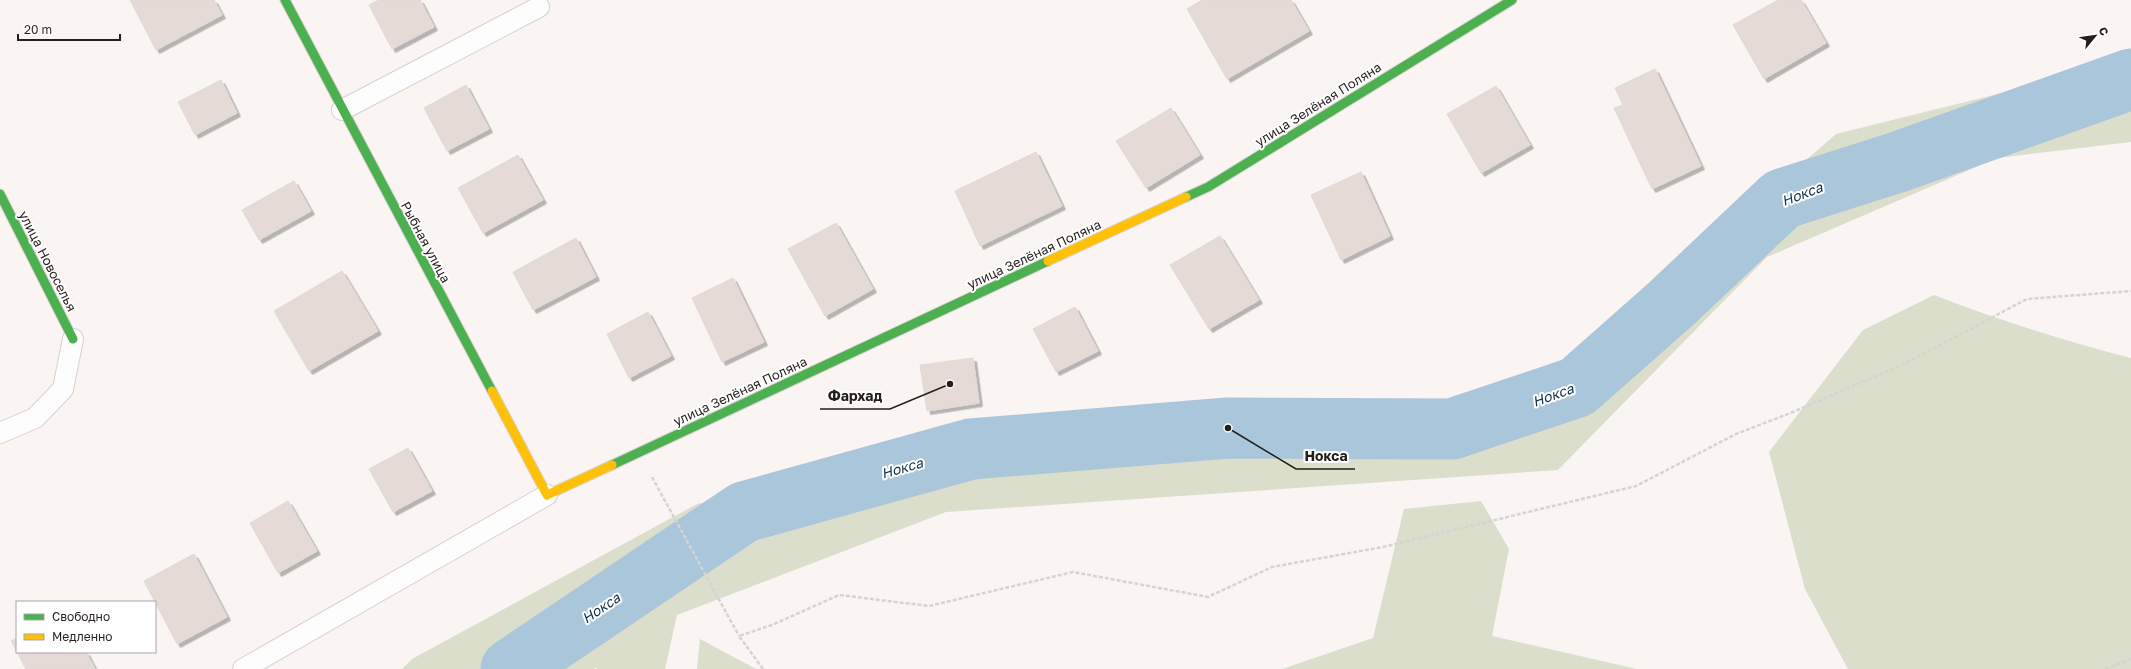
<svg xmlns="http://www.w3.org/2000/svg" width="2131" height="669" font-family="'Golos Text',sans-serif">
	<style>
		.green { fill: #dbdecb }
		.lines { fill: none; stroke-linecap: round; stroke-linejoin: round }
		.river { stroke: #a9c6da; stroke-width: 61 }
		.building { fill: #e5dad6; stroke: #e0dad7; filter: url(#shadow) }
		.lane-casing { stroke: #d7d1cf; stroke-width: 22 }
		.fast-casing { stroke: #d7d1cf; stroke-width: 11 }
		.slow-casing { stroke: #d7d1cf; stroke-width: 11 }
		.path { stroke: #d5d3d3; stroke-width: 2.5; stroke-dasharray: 4 2; stroke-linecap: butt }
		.lane { stroke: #fefdfd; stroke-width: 20 }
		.fast { stroke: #4caf50; stroke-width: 9 }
		.slow { stroke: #ffc107; stroke-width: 9 }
		.labels { text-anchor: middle; stroke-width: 4; stroke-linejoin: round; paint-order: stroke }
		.street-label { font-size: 13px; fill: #251f1c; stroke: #fff }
		.water-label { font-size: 14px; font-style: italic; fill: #0c3147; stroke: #fff }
		.leader { fill: none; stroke: #251f1c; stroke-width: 1.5 }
		.callout-dot { fill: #251f1c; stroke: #fff; stroke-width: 1.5 }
		.callout-label { font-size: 14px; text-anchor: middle; font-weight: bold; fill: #251f1c; stroke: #fff; stroke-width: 4; stroke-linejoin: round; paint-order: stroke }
	</style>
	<defs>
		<filter id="shadow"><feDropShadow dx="3.5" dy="3.5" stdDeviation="0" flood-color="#0004"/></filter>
	</defs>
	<rect width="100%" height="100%" fill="#faf4f2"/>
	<g class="green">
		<polygon points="2131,61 2131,142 1997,158 1767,257 1558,470 946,512 677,615 665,669 598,669 595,667 594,669 402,669 412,659 697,504 968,439 1240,414 1440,412 1564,370 1836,134"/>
		<path d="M 1934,295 C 1999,320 2064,341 2131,358 L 2131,669 L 1848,669 L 1805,589 L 1769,452 L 1863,330 Z"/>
		<polygon points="1481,501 1509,549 1492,636 1637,669 1282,669 1373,638 1404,509"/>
		<polygon points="700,639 756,669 697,669"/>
	</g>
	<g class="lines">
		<polyline class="river" points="511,669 744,512 971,449 1228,428 1452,429 1577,387 1672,303 1782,199 1898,162 2131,79"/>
	</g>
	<g class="building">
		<polygon points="130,0 214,0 222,15 156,50"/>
		<polygon points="379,0 420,0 434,27 392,49 369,5"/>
		<polygon points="1202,0 1291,0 1309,31 1227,79 1187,9"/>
		<polygon points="1778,0 1801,0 1826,43 1764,79 1733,25"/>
		<polygon points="1655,69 1701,166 1652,189 1614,108 1623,105 1615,88"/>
		<polygon points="221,80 237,113 195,135 178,102"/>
		<polygon points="466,85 489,129 447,151 424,108"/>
		<polygon points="1496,86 1530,145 1481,173 1447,114"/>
		<polygon points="1171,108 1200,155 1146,188 1116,141"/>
		<polygon points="1036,152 1062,206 980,246 955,191"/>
		<polygon points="518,155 543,200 483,233 458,188"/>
		<polygon points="1361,172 1390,236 1341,260 1311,195"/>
		<polygon points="294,181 311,211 259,240 242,210"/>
		<polygon points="836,223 873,289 825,316 788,249"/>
		<polygon points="1220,236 1259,300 1209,329 1170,265"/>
		<polygon points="576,238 596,277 533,310 513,272"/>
		<polygon points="342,271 378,331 309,371 274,311"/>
		<polygon points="733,278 764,342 722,362 692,298"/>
		<polygon points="1075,307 1098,351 1056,372 1033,329"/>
		<polygon points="648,312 671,356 629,378 607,334"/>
		<polygon points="973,358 979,403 927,411 920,365"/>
		<polygon points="408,448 432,491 393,512 369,469"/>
		<polygon points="288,501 317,551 278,573 250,523"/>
		<polygon points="194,554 227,617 177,644 144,581"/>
		<polygon points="17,638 17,652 11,641"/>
		<polygon points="17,652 86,652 95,669 26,669"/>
	</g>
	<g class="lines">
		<defs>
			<g id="lane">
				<polyline points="342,110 539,7"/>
				<polyline points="0,433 35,418 63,389 73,339"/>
				<polyline points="243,669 547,495"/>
			</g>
			<g id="fast">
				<polyline points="285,0 492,391"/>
				<polyline points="0,194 73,339"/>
				<polyline points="1186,197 1208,187 1512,0"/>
				<polyline points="612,465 1048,261"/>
			</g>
			<g id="slow">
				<polyline points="1048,261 1186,197"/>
				<polyline points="492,391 547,495 612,465"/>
			</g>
		</defs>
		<use href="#lane" class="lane-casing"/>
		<use href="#fast" class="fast-casing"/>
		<use href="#slow" class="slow-casing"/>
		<g class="path">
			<polyline points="652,477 739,636"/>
			<polyline points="763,669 739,636 772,625 839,595 929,606 1073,572 1208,597 1272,567 1383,547 1636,486 1736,434 1793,412 1904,364 2027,299 2131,291"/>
			<polyline points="2105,669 2131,659"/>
		</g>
		<use href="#lane" class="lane"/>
		<use href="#fast" class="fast"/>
		<use href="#slow" class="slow"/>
	</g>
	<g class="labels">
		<g class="street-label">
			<text transform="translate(1318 104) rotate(-32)" y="5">улица Зелёная Поляна</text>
			<text transform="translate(426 242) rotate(62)" y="5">Рыбная улица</text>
			<text transform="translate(1034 254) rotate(-25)" y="5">улица Зелёная Поляна</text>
			<text transform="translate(48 261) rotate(63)" y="5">улица Новоселья</text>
			<text transform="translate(740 391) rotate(-25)" y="5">улица Зелёная Поляна</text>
		</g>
		<g class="water-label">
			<text transform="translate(1802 194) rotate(-21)" y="5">Нокса</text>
			<text transform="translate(1553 395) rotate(-20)" y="5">Нокса</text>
			<text transform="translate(902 468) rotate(-16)" y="5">Нокса</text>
			<text transform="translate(601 608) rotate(-34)" y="5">Нокса</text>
		</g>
	</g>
	<path class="leader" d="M950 384L890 409H820M1228 428L1296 469H1355"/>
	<g class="callout-dot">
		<circle cx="950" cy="384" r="4"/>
		<circle cx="1228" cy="428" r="4"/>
	</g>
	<g class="callout-label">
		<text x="855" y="401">Фархад</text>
		<text x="1326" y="461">Нокса</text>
	</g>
	<rect x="16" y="601" width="140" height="52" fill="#ffffff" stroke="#a8a5a4"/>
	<rect x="24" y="614" width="20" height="6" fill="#4caf50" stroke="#a8a5a4"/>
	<text x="52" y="621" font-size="12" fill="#251f1c">Свободно</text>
	<rect x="24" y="634" width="20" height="6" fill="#ffc107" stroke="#a8a5a4"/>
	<text x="52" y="641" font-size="12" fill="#251f1c">Медленно</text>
	<g transform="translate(2095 36) rotate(61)" stroke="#ffffff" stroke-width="3" paint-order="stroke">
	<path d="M0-3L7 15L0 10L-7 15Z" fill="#251f1c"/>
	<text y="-6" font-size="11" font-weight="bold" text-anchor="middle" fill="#251f1c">С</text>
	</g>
	<path d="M18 34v6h102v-6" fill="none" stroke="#251f1c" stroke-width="2"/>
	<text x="24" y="34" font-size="12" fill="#251f1c" stroke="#ffffff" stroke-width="3" paint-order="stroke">20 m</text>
</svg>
